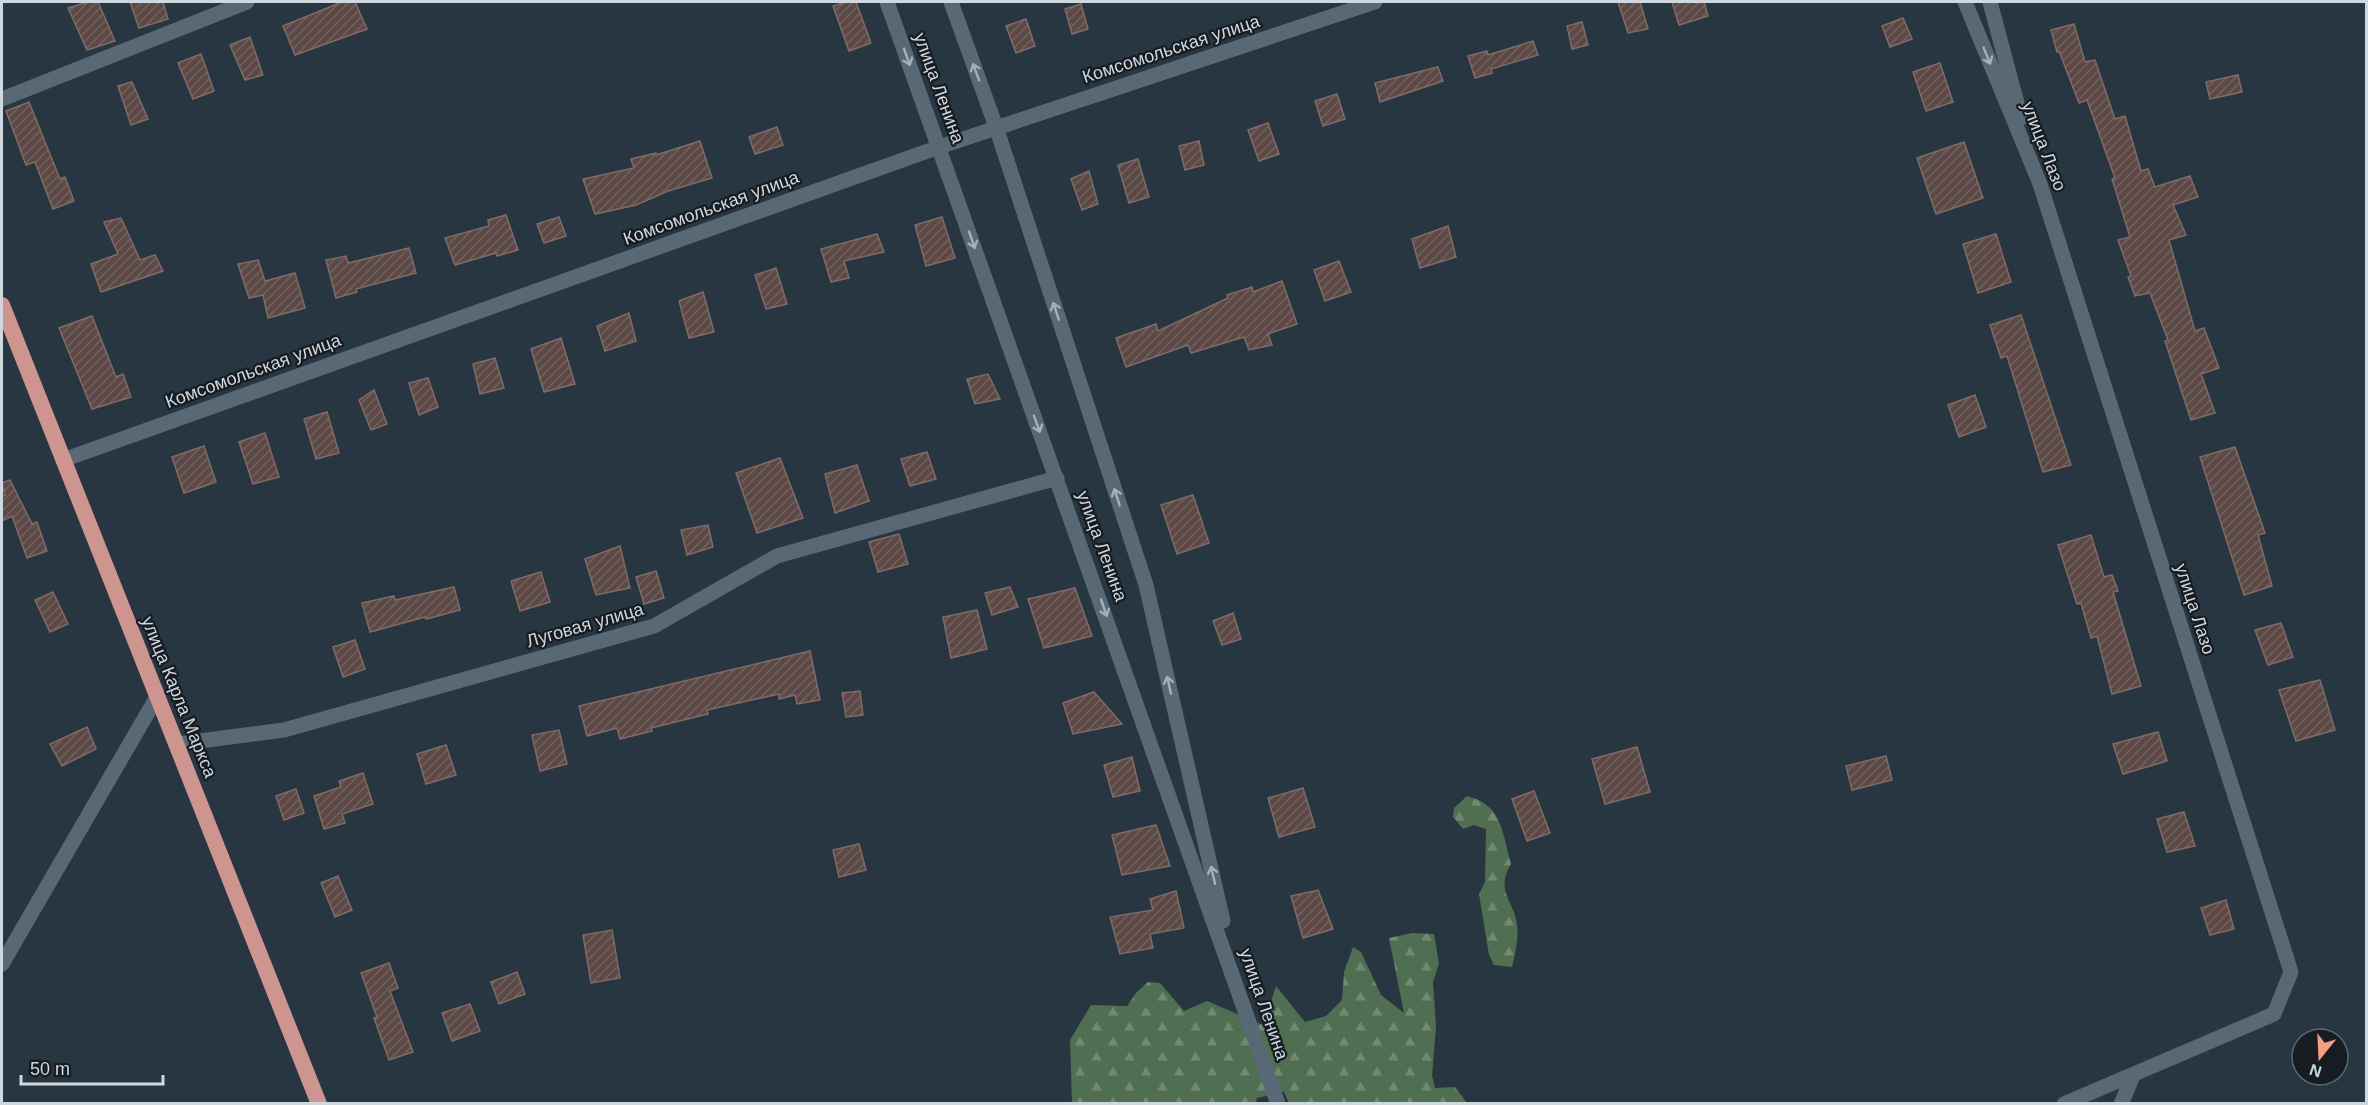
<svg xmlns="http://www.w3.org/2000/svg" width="2368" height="1105" font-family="Helvetica,sans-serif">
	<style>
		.forest { fill: url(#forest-firs) }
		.building { fill: url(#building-hatch); stroke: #806b67; stroke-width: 1.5 }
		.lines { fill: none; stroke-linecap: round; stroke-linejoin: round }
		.minor { stroke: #586875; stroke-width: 15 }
		.tertiary { stroke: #586875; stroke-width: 15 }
		.trunk { stroke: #ce9590; stroke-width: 16 }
		.oneway { stroke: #a5b1ba }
		.labels { text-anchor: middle; stroke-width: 4.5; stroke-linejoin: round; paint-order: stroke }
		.street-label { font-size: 18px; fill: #cfd8df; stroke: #161c22 }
	</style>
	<defs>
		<pattern id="forest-firs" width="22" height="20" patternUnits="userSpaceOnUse" patternTransform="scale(1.5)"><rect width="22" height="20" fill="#506f52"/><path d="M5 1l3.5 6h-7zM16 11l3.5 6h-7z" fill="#708973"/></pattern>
		<pattern id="building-hatch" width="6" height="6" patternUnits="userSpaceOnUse" patternTransform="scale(1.5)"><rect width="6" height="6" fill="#5c4845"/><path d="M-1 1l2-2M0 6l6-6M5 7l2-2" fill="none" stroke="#72625f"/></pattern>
	</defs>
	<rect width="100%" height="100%" fill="#273641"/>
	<g class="forest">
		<path d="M 1467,796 C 1503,805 1502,833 1511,864 C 1495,890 1513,899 1517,924 C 1519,938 1515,954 1512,967 L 1494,965 L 1489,955 L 1479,894 L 1485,882 L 1486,829 L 1474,825 L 1463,829 L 1453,817 L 1454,808 Z"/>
		<polygon points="1412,933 1434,934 1439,964 1433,982 1436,1026 1432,1076 1435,1088 1455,1087 1467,1103 1289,1103 1284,1092 1257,1098 1256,1103 1072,1103 1070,1040 1091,1005 1127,1006 1136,993 1148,982 1160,983 1184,1011 1207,1001 1272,1029 1270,1005 1276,986 1305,1022 1326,1016 1342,1000 1344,972 1353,947 1361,952 1381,995 1404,1013 1389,938"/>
	</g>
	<g class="building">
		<polygon points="88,2 98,2 115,41 87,50 68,8"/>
		<polygon points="130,2 163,2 168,19 139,28"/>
		<polygon points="342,2 355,2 367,29 295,55 283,26"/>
		<polygon points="846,2 856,2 871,43 849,51 833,6"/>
		<polygon points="1618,2 1640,2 1648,29 1628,33"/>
		<polygon points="1672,2 1704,2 1708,16 1679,25"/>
		<polygon points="1081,4 1088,29 1072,34 1065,9"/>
		<polygon points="1903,18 1912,39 1890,47 1882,26"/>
		<polygon points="1026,19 1035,46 1016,53 1006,26"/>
		<polygon points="1582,22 1588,45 1572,49 1567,26"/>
		<polygon points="2074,24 2085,62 2095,60 2115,119 2125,116 2141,171 2148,169 2155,187 2190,176 2198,197 2173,205 2186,235 2169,240 2195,331 2204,328 2219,368 2201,374 2215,413 2191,420 2165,341 2168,340 2150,293 2135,296 2128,277 2131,276 2118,240 2130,237 2112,179 2115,178 2087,100 2079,103 2059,51 2057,52 2051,30"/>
		<polygon points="250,37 263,75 245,80 230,45"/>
		<polygon points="1533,41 1538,55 1491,69 1492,73 1475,78 1468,56 1487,51 1488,55"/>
		<polygon points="201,54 214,91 193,99 178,63"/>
		<polygon points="1940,63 1953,102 1926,111 1913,72"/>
		<polygon points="1438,67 1443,81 1380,102 1375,83"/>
		<polygon points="2238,75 2242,92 2210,99 2206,82"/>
		<polygon points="132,82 148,119 131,125 118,86"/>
		<polygon points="1337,94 1345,119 1323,126 1315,101"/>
		<polygon points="29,102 60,179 65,177 74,201 53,209 35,162 26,165 6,111"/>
		<polygon points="1268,123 1279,154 1259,161 1248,130"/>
		<polygon points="777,127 783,145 755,154 749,137"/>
		<polygon points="700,141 712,178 668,191 636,205 595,214 583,179 634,168 631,159 656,153 656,155"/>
		<polygon points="1199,141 1204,165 1185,170 1179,146"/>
		<polygon points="1964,142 1983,198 1936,214 1917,158"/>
		<polygon points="1138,159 1149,197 1129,203 1118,165"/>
		<polygon points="1089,171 1098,204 1082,210 1071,179"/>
		<polygon points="506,215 518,250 497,256 496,253 455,265 445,238 489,226 488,220"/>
		<polygon points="559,217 566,236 544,243 537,224"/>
		<polygon points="942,217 955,258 926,266 915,225"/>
		<polygon points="121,218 140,260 155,255 163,271 101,292 91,264 118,254 104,222"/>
		<polygon points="1448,226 1456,257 1420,268 1412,239"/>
		<polygon points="877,234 884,252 844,261 849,278 831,282 821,249"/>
		<polygon points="1996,234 2011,282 1978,293 1963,244"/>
		<polygon points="409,248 416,273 356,289 357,292 336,298 326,260 346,256 348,263"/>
		<polygon points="258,260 265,281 295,273 305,308 268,318 263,295 249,298 238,264"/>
		<polygon points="1339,261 1351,292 1325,301 1314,270"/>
		<polygon points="776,268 787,304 766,309 755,275"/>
		<polygon points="1282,281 1297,324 1268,334 1272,345 1249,350 1244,337 1191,353 1188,345 1126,367 1116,338 1156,324 1158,331 1228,298 1227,295 1252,287 1253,292"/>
		<polygon points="703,292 714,332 689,338 679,301"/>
		<polygon points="629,313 636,341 605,351 597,326"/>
		<polygon points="2021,315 2071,465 2043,472 2007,356 2001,358 1990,325"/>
		<polygon points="92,316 116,377 123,374 131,397 92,409 59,328"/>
		<polygon points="561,338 575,384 544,392 531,349"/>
		<polygon points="495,358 504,388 480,394 473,364"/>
		<polygon points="988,374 1000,399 975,404 967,379"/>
		<polygon points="428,378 438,407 419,415 409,383"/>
		<polygon points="374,390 387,424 371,430 359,400"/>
		<polygon points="1975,395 1986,427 1959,437 1948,405"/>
		<polygon points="327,412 339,453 316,459 304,419"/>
		<polygon points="265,433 279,477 253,484 239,442"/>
		<polygon points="204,446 216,482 184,493 172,457"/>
		<polygon points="2235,447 2265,533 2258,535 2272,586 2244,595 2200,457"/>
		<polygon points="927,452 936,479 910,486 901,459"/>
		<polygon points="780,458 803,518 757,533 736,473"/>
		<polygon points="857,465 869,501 835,513 825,474"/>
		<polygon points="10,480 32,524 37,522 47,551 27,558 12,516 2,521 2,496 5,495 2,483"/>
		<polygon points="1193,495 1209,543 1177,554 1161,505"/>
		<polygon points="708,525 713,547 687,555 681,530"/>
		<polygon points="899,534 908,564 878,572 869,542"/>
		<polygon points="2091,535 2104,577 2112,575 2118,591 2113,592 2141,686 2112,694 2097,636 2091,638 2081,603 2077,604 2058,545"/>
		<polygon points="620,546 630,588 596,595 585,559"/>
		<polygon points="656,571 664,598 644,604 636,577"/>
		<polygon points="541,572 550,602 520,611 511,581"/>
		<polygon points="454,587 460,610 426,619 425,617 370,632 362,603 394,596 395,600"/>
		<polygon points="1010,587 1018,607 992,615 985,593"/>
		<polygon points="1075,588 1092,636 1044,648 1028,599"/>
		<polygon points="53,592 68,624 50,632 35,600"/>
		<polygon points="977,610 987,649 951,658 943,617"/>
		<polygon points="1233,613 1241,639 1222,645 1213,621"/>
		<polygon points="2281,623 2293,657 2268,665 2255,630"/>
		<polygon points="355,640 365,669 343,677 333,647"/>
		<polygon points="810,651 820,700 797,704 795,695 779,699 779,694 707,710 708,714 651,728 652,731 620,739 617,728 587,736 579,706"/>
		<polygon points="2320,680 2335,730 2296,741 2279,690"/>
		<polygon points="860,691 863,715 846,717 842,693"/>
		<polygon points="1094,692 1122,724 1073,734 1063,703"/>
		<polygon points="87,727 96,749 62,766 50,744"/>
		<polygon points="559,730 567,764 540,771 532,735"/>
		<polygon points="2158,732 2167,761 2123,774 2113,744"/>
		<polygon points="446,745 456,775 426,784 417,754"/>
		<polygon points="1637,747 1650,792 1605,804 1592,759"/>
		<polygon points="1886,756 1892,780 1852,790 1846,766"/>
		<polygon points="1132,757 1140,791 1113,797 1104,765"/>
		<polygon points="363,773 373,804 342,814 345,823 324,829 314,796 341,787 339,781"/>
		<polygon points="1303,788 1315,827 1279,837 1268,798"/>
		<polygon points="296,789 304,813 284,820 276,796"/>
		<polygon points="1534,791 1550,833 1527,841 1512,799"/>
		<polygon points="2184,812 2195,846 2167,852 2157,819"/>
		<polygon points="1156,825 1170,866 1122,875 1112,835"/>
		<polygon points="859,844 866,870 839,877 833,850"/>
		<polygon points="338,876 352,910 335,917 321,883"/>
		<polygon points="1318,890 1333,929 1303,938 1291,896"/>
		<polygon points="1176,891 1184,928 1150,934 1153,948 1120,954 1110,917 1153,910 1150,899"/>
		<polygon points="2226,900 2234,929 2210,935 2201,908"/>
		<polygon points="612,930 620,978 591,983 583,935"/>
		<polygon points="389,963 398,988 390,991 413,1052 389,1060 374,1018 377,1017 361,973"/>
		<polygon points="517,972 525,994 499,1004 491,982"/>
		<polygon points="470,1004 480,1031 452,1041 442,1013"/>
	</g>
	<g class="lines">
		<g class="minor">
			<polyline points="887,2 1278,1104"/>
			<polyline points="951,2 996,127 1146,585 1223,921"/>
			<polyline points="2,99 247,2"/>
			<polyline points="63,460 939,147 1375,2"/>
			<polyline points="177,744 284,730 654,626 777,556 1057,478"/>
			<polyline points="2,964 158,695"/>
		</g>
		<g class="tertiary">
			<polyline points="1965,2 2040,184 2291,972 2274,1014 2064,1104"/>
			<polyline points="1990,2 2021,118"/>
			<polyline points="2121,1104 2133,1076"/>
		</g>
		<polyline class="trunk" points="2,305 319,1104"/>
	</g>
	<defs><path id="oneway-shaft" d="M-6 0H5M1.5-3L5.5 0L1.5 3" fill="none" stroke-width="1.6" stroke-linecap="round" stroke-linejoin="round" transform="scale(1.5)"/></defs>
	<g class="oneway">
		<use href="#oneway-shaft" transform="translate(1987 56) rotate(68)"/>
		<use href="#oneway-shaft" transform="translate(907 57) rotate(70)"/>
		<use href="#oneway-shaft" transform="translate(976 72) rotate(-110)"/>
		<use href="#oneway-shaft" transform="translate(972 240) rotate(71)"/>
		<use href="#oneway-shaft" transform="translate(1056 311) rotate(-108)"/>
		<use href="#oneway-shaft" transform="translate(1037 424) rotate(70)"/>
		<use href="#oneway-shaft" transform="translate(1117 497) rotate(-108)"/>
		<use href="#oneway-shaft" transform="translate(1104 608) rotate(71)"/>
		<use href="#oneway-shaft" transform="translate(1169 685) rotate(-103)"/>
		<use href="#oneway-shaft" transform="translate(1213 875) rotate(-103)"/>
	</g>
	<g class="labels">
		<g class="street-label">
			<text transform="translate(1171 49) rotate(-18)" y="6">Комсомольская улица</text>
			<text transform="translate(939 88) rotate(70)" y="6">улица Ленина</text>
			<text transform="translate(2044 146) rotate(69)" y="6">улица Лазо</text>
			<text transform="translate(711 208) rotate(-20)" y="6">Комсомольская улица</text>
			<text transform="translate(253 371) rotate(-20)" y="6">Комсомольская улица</text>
			<text transform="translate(1102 546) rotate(70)" y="6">улица Ленина</text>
			<text transform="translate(2195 609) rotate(72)" y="6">улица Лазо</text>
			<text transform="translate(585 625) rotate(-16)" y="6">Луговая улица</text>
			<text transform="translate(179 697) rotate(68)" y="6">улица Карла Маркса</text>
			<text transform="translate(1264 1004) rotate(71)" y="6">улица Ленина</text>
		</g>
	</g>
	<rect width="2368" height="1105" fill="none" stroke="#cfd8df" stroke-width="6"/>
	<g transform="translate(2320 1057) rotate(198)"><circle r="28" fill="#161c22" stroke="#60676e" stroke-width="1.5"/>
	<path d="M0-4.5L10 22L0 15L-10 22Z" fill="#f3a082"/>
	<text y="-9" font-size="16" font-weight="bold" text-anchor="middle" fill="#cfd8df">N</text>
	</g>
	<path d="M21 1075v9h142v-9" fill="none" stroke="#cfd8df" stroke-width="3"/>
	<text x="30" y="1075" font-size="18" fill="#cfd8df" stroke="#161c22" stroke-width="4.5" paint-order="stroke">50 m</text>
</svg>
